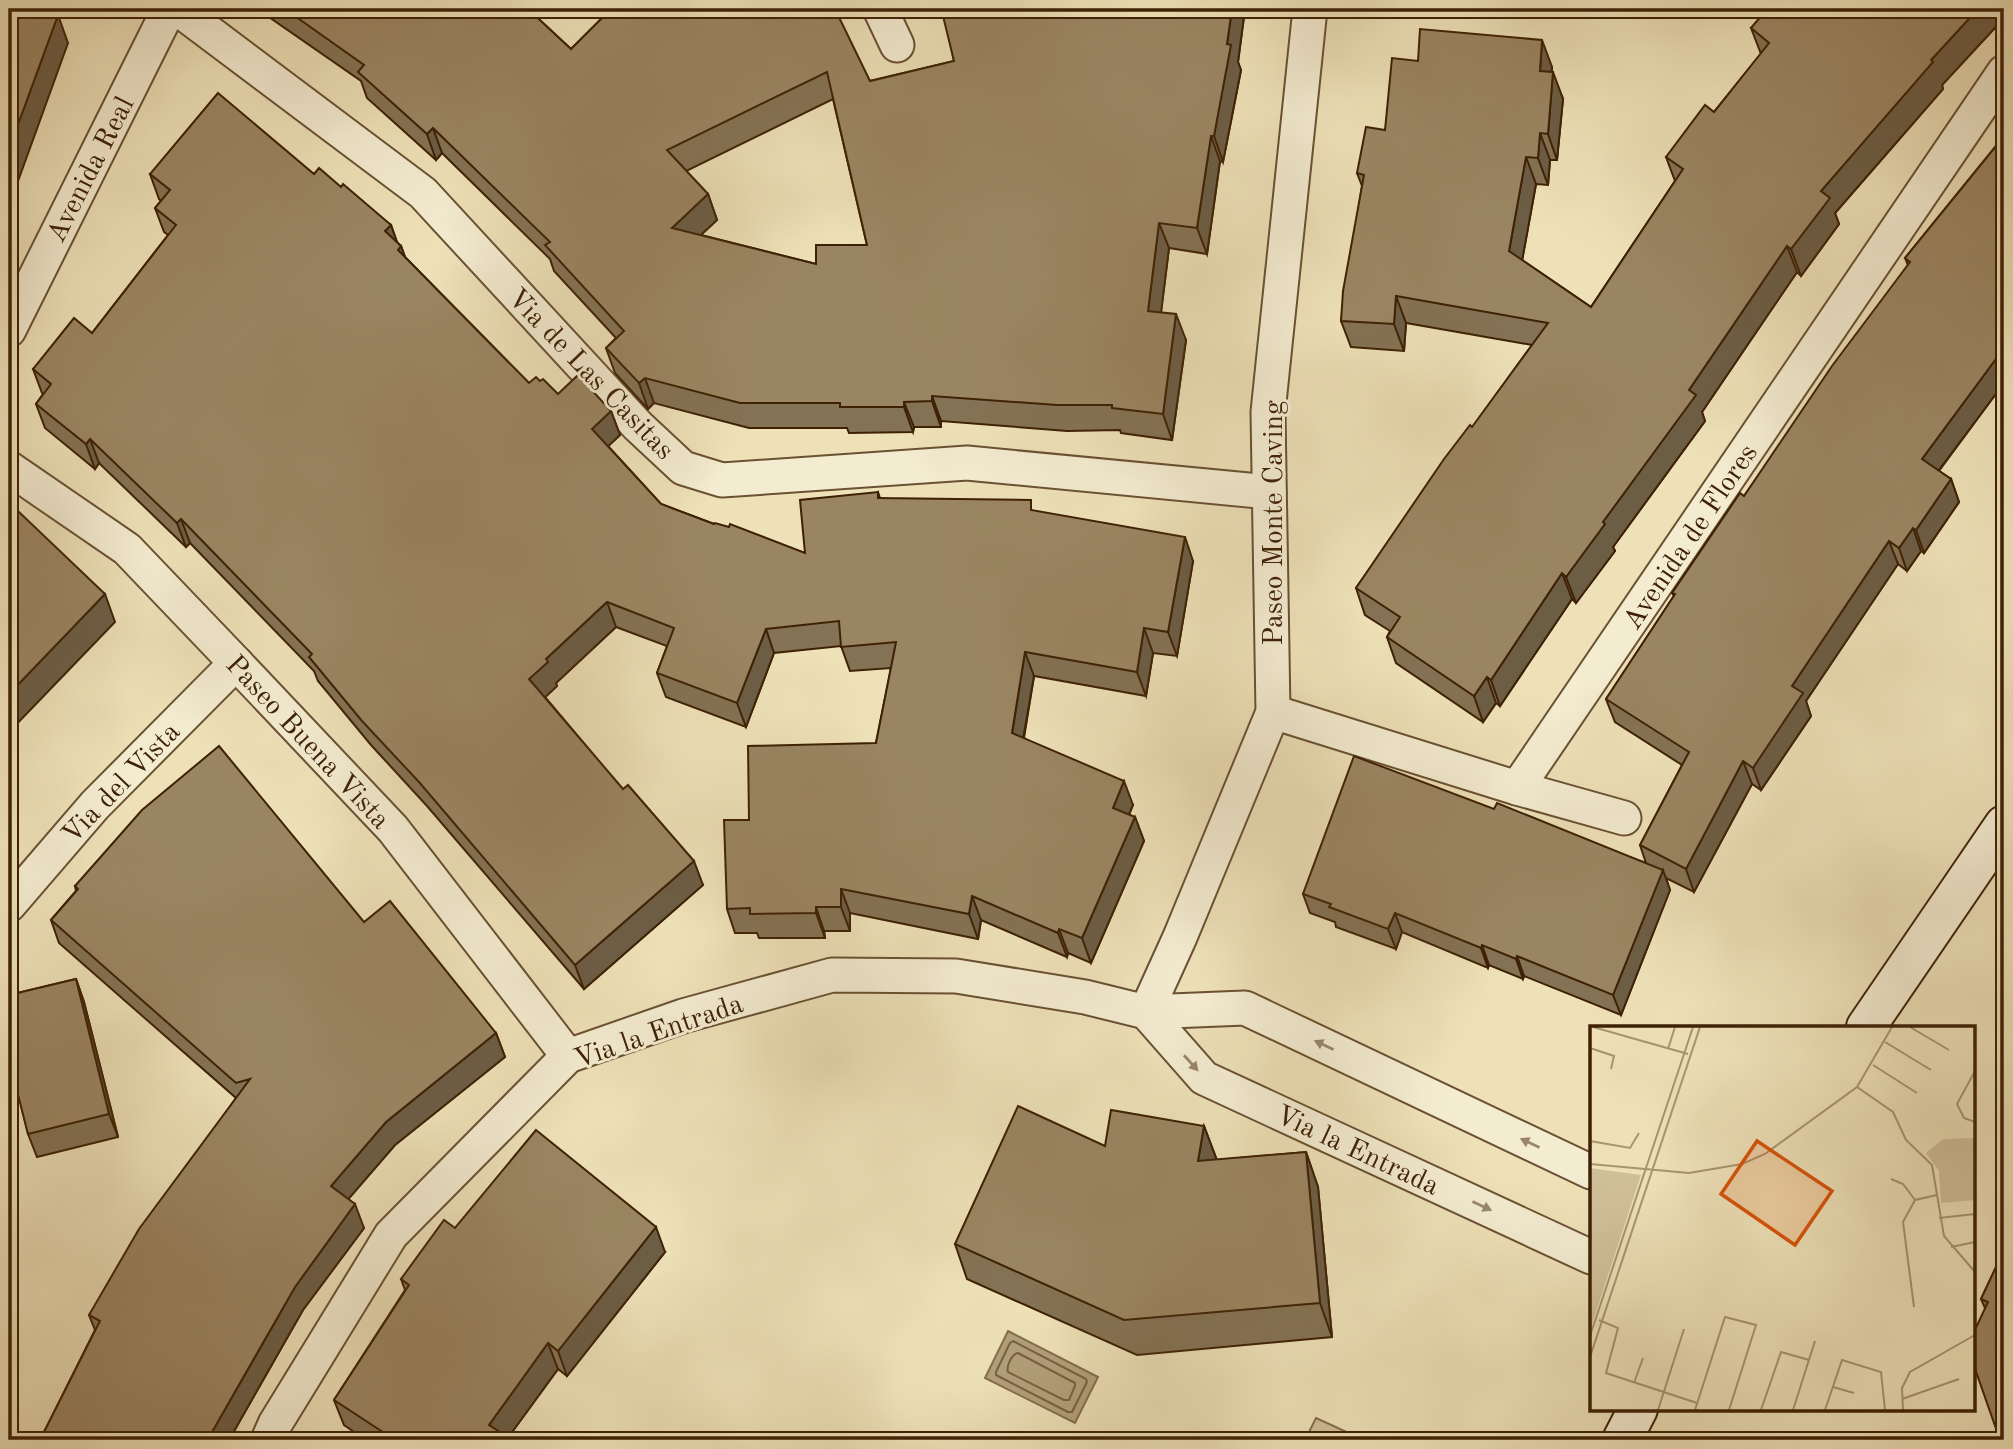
<svg xmlns="http://www.w3.org/2000/svg" width="2013" height="1449" font-family="'Old Standard TT',serif">
	<style>
		.green { fill: #d0c09a; stroke: #877050; stroke-width: 2 }
		.water { fill: #b2a07b; stroke: #846d4c; stroke-width: 2 }
		.lines { fill: none; stroke-linecap: round; stroke-linejoin: round }
		.shore { stroke: #786040; stroke-width: 2 }
		.service-casing { stroke: #6a5132; stroke-width: 37 }
		.secondary-casing { stroke: #3e2105; stroke-width: 42 }
		.service { stroke: #f4ecd1; stroke-width: 33 }
		.secondary { stroke: #f4ecd1; stroke-width: 38 }
		.wall { fill: #847254; stroke: #3e2105; stroke-width: 2; fill-rule: evenodd }
		.shaded-wall { fill: #6c5d45; stroke: #3e2105; stroke-width: 2 }
		.building { fill: #9a8562; stroke: #3e2105; stroke-width: 2; fill-rule: evenodd }
		.oneway { fill: #99866b }
		.labels { text-anchor: middle; stroke-width: 6; stroke-linejoin: round; paint-order: stroke }
		.street-label { font-size: 28px; fill: #3e2105; stroke: #f4ecd1 }
		.inset-road { fill: none; stroke: #a89470; stroke-width: 2 }
		.view { fill: #d7530b; fill-opacity: 0.15; stroke: #d7530b; stroke-width: 3.5 }
		.inset-edge { fill: none; stroke: #3e2105; stroke-width: 3.5 }
	</style>
	<rect width="100%" height="100%" fill="#eee1b8"/>
	<filter id="stains"><feTurbulence type="fractalNoise" baseFrequency=".00286" numOctaves="4"/><feColorMatrix values="0 0 0 0 .2 0 0 0 0 .09 0 0 0 0 .02 0 0 0 .5 -.17"/></filter>
	<radialGradient id="worn" r=".72"><stop offset=".6" stop-color="#630" stop-opacity="0"/><stop offset="1" stop-color="#630" stop-opacity=".3"/></radialGradient>
	<polygon class="green" points="1316,1418 1364,1440 1305,1440"/>
	<polygon class="water" points="1008,1331 1098,1377 1075,1423 985,1378"/>
	<g class="lines">
		<g class="shore">
			<polygon points="1013,1341 1086,1379 1087,1382 1072,1412 1068,1412 996,1375 996,1372 1010,1343"/>
			<path d="M 1018,1353 L 1075,1383 L 1075,1386 L 1069,1400 L 1064,1400 L 1008,1372 C 1006,1366 1012,1354 1018,1353 Z"/>
		</g>
		<defs>
			<g id="service">
				<polyline points="178,9 423,193 638,426 683,468 722,480 967,463 1269,492"/>
				<polyline points="880,9 897,45"/>
				<polyline points="9,330 169,9"/>
				<polyline points="9,468 127,549 236,663 393,829 568,1056"/>
				<polyline points="1273,712 1517,788 1624,818"/>
				<polyline points="1517,788 2004,72"/>
				<polyline points="9,905 95,805 236,663"/>
				<polyline points="1146,1012 1180,937 1273,712 1268,412 1310,9"/>
				<polyline points="1146,1012 1204,1078 1591,1257"/>
				<polyline points="268,1440 275,1424 391,1235 568,1056 683,1016 832,975 956,976 1085,997 1146,1012 1245,1008 1591,1172"/>
			</g>
			<g id="secondary">
				<polyline points="1866,1027 2004,825"/>
				<polyline points="1622,1440 1638,1409"/>
			</g>
		</defs>
		<use href="#service" class="service-casing"/>
		<use href="#secondary" class="secondary-casing"/>
		<use href="#service" class="service"/>
		<use href="#secondary" class="secondary"/>
	</g>
	<g class="wall">
		<path d="M 264,9 L 528,9 L 571,49 L 611,9 L 870,81 L 954,61 L 943,9 L 1245,9 L 1238,62 L 1241,70 L 1223,162 L 1220,161 L 1207,254 L 1169,248 L 1161,312 L 1186,340 L 1172,440 L 1121,433 L 1120,430 L 1067,431 L 941,421 L 941,427 L 914,427 L 913,432 L 849,433 L 847,428 L 749,428 L 654,403 L 648,409 L 615,373 L 606,348 L 616,338 L 554,271 L 550,259 L 442,153 L 436,160 L 367,98 L 361,81 L 269,17 L 267,11 ZM 833,99 L 867,245 L 816,264 L 701,235 L 717,220 L 708,194 L 686,171 Z"/>
		<polygon points="2004,9 2004,18 1942,85 1943,89 1835,213 1839,224 1801,276 1797,272 1702,412 1705,421 1613,547 1615,551 1576,603 1572,599 1500,706 1496,703 1483,722 1396,663 1387,637 1390,631 1365,615 1356,588 1532,345 1406,323 1404,351 1351,347 1341,321 1362,186 1357,173 1385,130 1418,61 1552,67 1552,72 1563,99 1557,160 1550,160 1548,185 1536,184 1522,260 1591,307 1675,181 1666,157 1714,112 1761,54 1751,28"/>
		<polygon points="2004,131 2004,383 1939,471 1951,479 1959,502 1924,553 1921,551 1907,571 1898,564 1806,701 1811,716 1761,790 1752,784 1694,892 1666,878 1670,890 1621,1015 1524,976 1523,979 1489,965 1488,968 1402,932 1396,949 1336,927 1335,922 1310,913 1303,894 1494,809 1646,863 1640,845 1682,765 1615,722 1606,699 1674,596 1672,593 1744,496 1908,265 1905,258 2000,141 1999,138"/>
		<polygon points="150,174 314,174 341,187 391,225 397,242 401,246 405,257 529,383 540,381 558,394 611,411 620,435 608,446 661,504 714,524 805,553 878,492 880,498 1035,511 1193,561 1177,656 1153,653 1146,696 1034,676 1024,738 1133,805 1129,815 1135,817 1144,841 1091,963 1068,953 1067,957 981,920 978,939 850,913 850,931 824,931 825,938 759,938 757,933 735,933 727,909 749,820 876,743 891,668 850,671 841,646 774,653 746,727 666,697 657,673 667,646 616,627 556,683 557,686 545,697 703,885 584,989 427,806 371,745 318,681 314,671 190,543 186,547 99,463 95,469 45,428 36,404 43,394 42,393 33,369 92,333 168,235 164,232 155,208 161,201 159,199"/>
		<polygon points="75,886 364,922 496,1033 505,1057 395,1145 348,1199 364,1228 303,1310 229,1440 40,1440 95,1330 89,1315 236,1098 59,943 51,920 76,891"/>
		<polygon points="76,979 84,1002 118,1137 37,1157 28,1134 16,1084 9,1094 9,995"/>
		<polygon points="1204,1126 1217,1160 1306,1152 1318,1187 1332,1337 1137,1355 967,1279 955,1244 1105,1146"/>
		<polygon points="455,1228 665,1252 567,1376 558,1369 507,1439 507,1440 366,1440 344,1425 334,1400 405,1290 401,1279"/>
		<polygon points="2004,1250 2004,1440 1985,1308 1981,1299"/>
	</g>
	<g class="shaded-wall">
		<polygon points="1232,9 1245,9 1238,62 1241,70 1223,162 1214,136"/>
		<polygon points="1978,9 2004,9 2004,18 1942,85 1943,89 1835,213 1839,224 1801,276 1791,249 1821,191 1931,60"/>
		<polygon points="58,15 68,43 9,206 9,149"/>
		<polygon points="1542,40 1552,67 1550,97 1540,71"/>
		<polygon points="1553,72 1563,99 1557,160 1548,134"/>
		<polygon points="433,128 442,153 436,160 427,134"/>
		<polygon points="1540,133 1550,160 1548,185 1538,158"/>
		<polygon points="1211,136 1220,161 1207,254 1197,228"/>
		<polygon points="1526,157 1536,184 1519,278 1509,251"/>
		<polygon points="708,194 717,220 681,253 672,228"/>
		<polygon points="1159,223 1169,248 1158,337 1148,311"/>
		<polygon points="391,225 399,248 401,246 410,270 385,231"/>
		<polygon points="1787,246 1797,272 1702,412 1705,421 1613,547 1615,551 1576,603 1566,577 1689,390"/>
		<polygon points="1396,296 1406,323 1404,351 1394,324"/>
		<polygon points="1176,314 1186,340 1172,440 1163,414"/>
		<polygon points="2004,348 2004,383 1930,482 1922,459"/>
		<polygon points="645,378 654,403 648,409 639,383"/>
		<polygon points="932,396 941,421 941,427 932,401"/>
		<polygon points="904,402 914,427 913,432 904,407"/>
		<polygon points="611,411 620,435 601,453 592,429"/>
		<polygon points="90,439 99,463 95,469 86,444"/>
		<polygon points="1951,479 1959,502 1924,553 1916,530"/>
		<polygon points="181,519 190,543 186,547 177,523"/>
		<polygon points="1913,528 1921,551 1907,571 1899,548"/>
		<polygon points="1185,537 1193,561 1177,656 1168,632"/>
		<polygon points="1889,541 1898,564 1806,701 1811,716 1761,790 1753,768 1792,686"/>
		<polygon points="1562,573 1572,599 1500,706 1491,680"/>
		<polygon points="105,594 115,622 9,732 9,694"/>
		<polygon points="607,602 616,627 556,683 557,686 538,704 529,679 546,659"/>
		<polygon points="1144,628 1153,653 1146,696 1137,672"/>
		<polygon points="766,629 774,653 746,727 737,703"/>
		<polygon points="1025,652 1034,676 1020,757 1012,733"/>
		<polygon points="1487,677 1496,703 1483,722 1474,696"/>
		<polygon points="1743,761 1752,784 1694,892 1686,869"/>
		<polygon points="1124,781 1133,805 1121,832 1113,808"/>
		<polygon points="1135,817 1144,841 1091,963 1082,938"/>
		<polygon points="694,861 703,885 584,989 575,965"/>
		<polygon points="1663,870 1670,890 1621,1015 1613,995"/>
		<polygon points="841,889 850,913 850,931 841,907"/>
		<polygon points="972,896 981,920 978,939 969,914"/>
		<polygon points="816,907 824,931 825,938 816,913"/>
		<polygon points="1395,913 1402,932 1396,949 1388,929"/>
		<polygon points="1059,929 1068,953 1067,957 1058,933"/>
		<polygon points="1482,945 1489,965 1488,968 1481,948"/>
		<polygon points="1517,956 1524,976 1523,979 1516,959"/>
		<polygon points="76,979 84,1002 118,1137 109,1114"/>
		<polygon points="496,1033 505,1057 395,1145 339,1210 331,1186 386,1122"/>
		<polygon points="9,1059 17,1082 9,1094"/>
		<polygon points="1204,1126 1217,1161 1198,1161"/>
		<polygon points="1306,1152 1318,1187 1332,1337 1320,1303"/>
		<polygon points="355,1204 364,1228 303,1310 229,1440 215,1440 212,1432 295,1287"/>
		<polygon points="656,1227 665,1252 567,1376 558,1351"/>
		<polygon points="548,1343 558,1369 507,1439 507,1440 495,1440 489,1425"/>
	</g>
	<g class="building">
		<polygon points="9,9 43,9 58,15 9,149"/>
		<path d="M 285,9 L 528,9 L 571,49 L 611,9 L 835,9 L 870,81 L 954,61 L 943,16 L 943,9 L 1232,9 L 1227,44 L 1231,45 L 1214,136 L 1211,136 L 1197,228 L 1159,223 L 1148,311 L 1176,314 L 1163,414 L 1112,408 L 1112,405 L 1057,405 L 932,396 L 932,401 L 904,402 L 904,407 L 840,407 L 840,403 L 740,403 L 645,378 L 639,383 L 606,348 L 624,331 L 545,245 L 550,242 L 433,128 L 427,134 L 358,72 L 364,65 ZM 827,72 L 867,245 L 816,245 L 816,264 L 672,228 L 708,194 L 667,150 Z"/>
		<polygon points="1767,9 1978,9 1931,60 1933,62 1821,191 1830,198 1791,249 1787,246 1689,390 1696,395 1603,522 1605,524 1566,577 1562,573 1491,680 1487,677 1474,696 1387,637 1400,617 1356,588 1444,459 1470,425 1472,427 1548,323 1396,296 1394,324 1341,321 1343,291 1364,175 1357,173 1366,127 1385,130 1392,58 1418,61 1420,29 1542,40 1540,71 1553,72 1548,134 1540,133 1538,158 1526,157 1509,251 1591,307 1683,169 1666,157 1705,105 1714,112 1769,43 1751,28"/>
		<polygon points="218,93 314,174 319,168 341,187 343,184 391,225 385,231 401,246 398,250 529,383 536,377 540,381 543,379 558,394 578,375 611,411 592,429 661,504 714,524 715,523 729,527 730,524 805,553 800,500 878,492 878,498 1031,500 1031,510 1185,537 1168,632 1144,628 1137,672 1025,652 1012,733 1124,781 1113,808 1135,817 1082,938 1059,929 1058,933 972,896 969,914 841,889 841,907 816,907 816,913 750,914 750,908 727,909 724,820 749,820 748,746 876,743 896,642 841,647 839,621 766,629 737,703 657,673 674,628 607,602 546,659 548,662 529,679 623,789 628,785 694,861 575,965 419,782 362,721 309,657 312,654 181,519 177,523 90,439 86,444 36,404 51,384 33,369 74,318 92,333 176,225 155,208 170,190 150,174"/>
		<polygon points="2004,131 2004,348 1922,459 1951,479 1916,530 1913,528 1899,548 1889,541 1792,686 1803,693 1753,768 1743,761 1686,869 1640,845 1689,752 1606,699 1675,594 1672,593 1740,493 1744,496 1832,366 1910,262 1905,258 2001,140 1999,138"/>
		<polygon points="9,506 18,511 105,594 9,694"/>
		<polygon points="219,746 364,922 390,901 496,1033 386,1122 331,1186 355,1204 295,1287 212,1432 223,1437 221,1440 40,1440 100,1321 89,1315 139,1229 250,1079 236,1083 51,920 78,889 75,886 142,810"/>
		<polygon points="1354,756 1494,809 1497,803 1663,870 1613,995 1517,956 1516,959 1482,945 1481,948 1395,913 1388,929 1329,907 1331,904 1303,894"/>
		<polygon points="76,979 109,1114 28,1134 9,1059 9,995"/>
		<polygon points="1018,1106 1105,1146 1111,1110 1204,1126 1198,1161 1306,1152 1320,1303 1124,1320 955,1244"/>
		<polygon points="536,1130 656,1227 558,1351 548,1343 489,1425 506,1436 503,1440 395,1440 334,1400 409,1285 401,1279 444,1220 455,1228"/>
		<polygon points="2004,1250 2004,1440 2000,1440 1973,1363 1973,1334 1988,1302 1981,1299"/>
	</g>
	<defs><path id="oneway-solid" d="M-6-.8H1V-3.2L6.5 0L1 3.2V.8H-6Z" transform="scale(1.75)"/></defs>
	<g class="oneway">
		<use href="#oneway-solid" transform="translate(1324 1045) rotate(-155)"/>
		<use href="#oneway-solid" transform="translate(1191 1063) rotate(48)"/>
		<use href="#oneway-solid" transform="translate(1530 1143) rotate(-155)"/>
		<use href="#oneway-solid" transform="translate(1482 1206) rotate(25)"/>
	</g>
	<g class="labels">
		<g class="street-label">
			<text transform="translate(89 169) rotate(-63)" y="10">Avenida Real</text>
			<text transform="translate(592 373) rotate(46)" y="10">Via de Las Casitas</text>
			<text transform="translate(1272 523) rotate(-90)" y="10">Paseo Monte Caving</text>
			<text transform="translate(1689 536) rotate(-56)" y="10">Avenida de Flores</text>
			<text transform="translate(309 741) rotate(47)" y="10">Paseo Buena Vista</text>
			<text transform="translate(120 782) rotate(-46)" y="10">Via del Vista</text>
			<text transform="translate(658 1030) rotate(-19)" y="10">Via la Entrada</text>
			<text transform="translate(1358 1149) rotate(25)" y="10">Via la Entrada</text>
		</g>
	</g>
	<g transform="translate(1590 1026)">
		<rect width="385" height="385" fill="#eee1b8"/>
		<path d="M 385,112 L 385,174 L 351,177 L 349,145 L 336,127 L 353,113 ZM 0,142 L 51,149 L 0,304 Z" fill="#d0c09a"/>
		<path class="inset-road" d="M 3,1 L 98,28M 320,1 L 359,24M 295,16 L 341,44M 0,22 L 24,30 L 21,43M 78,23 L 85,1M 283,39 L 327,67M 385,45 L 367,78 L 374,92 L 385,96M 267,61 L 303,86 L 316,114 L 342,139 L 354,210 L 385,246M 0,115 L 40,122 L 49,107M 0,138 L 99,147 L 152,138 L 175,128 L 267,61 L 302,1M 301,153 L 313,158 L 325,174M 349,192 L 385,188M 361,221 L 385,216M 324,281 L 313,196 L 325,174 L 347,169M 9,294 L 28,302 L 16,347 L 107,377M 0,310 L 103,1M 0,331 L 110,1M 44,357 L 53,332M 243,361 L 264,367M 312,373 L 369,353M 68,384 L 94,303M 105,384 L 135,291 L 166,299 L 139,384M 171,384 L 191,326 L 219,334M 203,384 L 225,315M 235,384 L 252,334 L 291,346 L 295,384M 313,384 L 312,362 L 320,346 L 385,309"/>
		<path class="view" d="M 167,115 L 242,165 L 205,219 L 131,168 Z"/>
		<rect width="385" height="385" class="inset-edge"/>
	</g>
	<rect width="2013" height="1449" fill="none" stroke="#eee1b8" stroke-width="35"/>
	<rect x="10" y="10" width="1992" height="1428" fill="none" stroke="#3e2105" stroke-width="3.5"/>
	<rect x="18" y="18" width="1978" height="1414" fill="none" stroke="#3e2105" stroke-width="2"/>
	<rect width="100%" height="100%" filter="url(#stains)"/>
	<rect width="100%" height="100%" fill="url(#worn)"/>
</svg>
